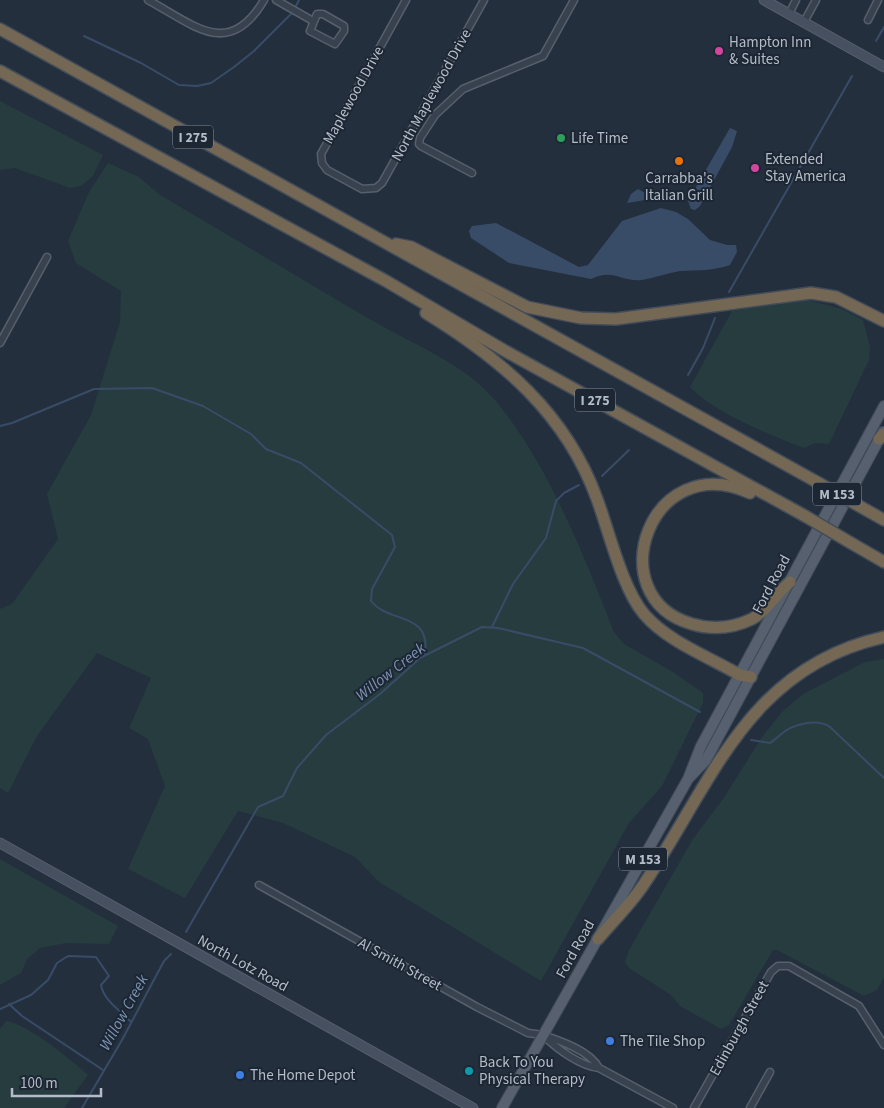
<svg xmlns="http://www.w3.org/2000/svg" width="884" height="1108" font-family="'Source Sans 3',sans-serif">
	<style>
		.green { fill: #263c3f }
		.water { fill: #394c67 }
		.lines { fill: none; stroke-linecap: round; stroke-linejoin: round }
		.stream { stroke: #394c67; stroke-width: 2 }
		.street-casing { stroke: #565f6c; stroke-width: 9 }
		.secondary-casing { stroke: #565f6c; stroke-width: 11 }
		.primary-casing { stroke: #414a57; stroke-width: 12 }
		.highway-casing { stroke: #434c59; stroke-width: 14 }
		.street { stroke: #38414e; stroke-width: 6 }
		.secondary { stroke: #465061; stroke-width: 9 }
		.primary { stroke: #56606e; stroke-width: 10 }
		.highway { stroke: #746855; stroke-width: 11 }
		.highway-bridge-casing { stroke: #434c59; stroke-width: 14; stroke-linecap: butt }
		.highway-bridge { stroke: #746855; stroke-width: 11 }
		.hotel-dot { fill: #d1479c; stroke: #1d2633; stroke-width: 2 }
		.leisure-dot { fill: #2e9e5b; stroke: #1d2633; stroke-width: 2 }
		.food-dot { fill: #e8710a; stroke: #1d2633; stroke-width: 2 }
		.shop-dot { fill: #3f7fe0; stroke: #1d2633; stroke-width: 2 }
		.culture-dot { fill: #0f9aa8; stroke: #1d2633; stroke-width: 2 }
		.labels { text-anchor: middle; stroke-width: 4; stroke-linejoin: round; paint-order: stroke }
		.shield { fill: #1d2633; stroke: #878f9c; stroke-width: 1 }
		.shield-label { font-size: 14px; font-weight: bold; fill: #b4bcc9 }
		.poi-label { font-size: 15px; fill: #b4bcc9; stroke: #1d2633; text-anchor: start }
		.street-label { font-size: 15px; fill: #b4bcc9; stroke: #1d2633 }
		.water-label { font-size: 16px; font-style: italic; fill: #7c92b1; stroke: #1d2633 }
	</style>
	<rect width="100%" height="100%" fill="#242f3e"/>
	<g class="green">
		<polygon points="0,101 103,155 93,176 81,186 70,188 15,168 0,170"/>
		<path d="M 108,163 L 139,177 L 160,195 C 234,238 307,283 382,326 C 421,348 465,365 495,400 C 548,463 584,556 614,632 L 624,644 L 673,672 L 703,693 L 703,703 L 662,786 L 629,823 L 541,981 L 379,882 L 355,857 L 283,823 L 238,811 L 185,898 L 128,869 L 165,786 L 148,739 L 129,728 L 151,678 L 97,653 L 37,736 L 8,793 L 0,788 L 0,609 L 12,604 L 58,539 L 47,494 L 91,415 L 120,322 L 121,291 L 76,263 L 68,241 L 89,192 Z"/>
		<path d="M 804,299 L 842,309 L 863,320 L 870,347 L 869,360 L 829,444 L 815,443 L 804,448 C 770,435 715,413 690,387 L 732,311 Z"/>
		<polygon points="884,659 884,977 877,990 864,996 777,950 773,950 729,1025 721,1029 680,1006 671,995 629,968 625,962 629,950 693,839 723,799 762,737 782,712 803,694 865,662"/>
		<polygon points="0,859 118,926 109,944 66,943 40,948 27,959 21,973 0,985"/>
		<path d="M 6,1021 C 27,1023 71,1060 88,1075 L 64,1108 L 0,1108 L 0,1029 Z"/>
	</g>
	<g class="water">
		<polygon points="730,128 737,131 732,147 700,206 695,210 691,209 688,201"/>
		<polygon points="638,189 652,197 651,199 627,203 631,194"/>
		<path d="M 661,208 L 676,212 L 688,219 L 710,240 L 727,245 L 736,245 L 737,252 L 730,265 C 713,271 698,270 680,271 C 667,273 655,278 642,280 C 620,282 614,268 591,279 L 509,263 L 471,238 L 469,231 L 472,226 L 496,223 L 579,267 L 588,265 L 622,221 Z"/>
	</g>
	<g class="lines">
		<g class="stream">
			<polyline points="296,6 299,0"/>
			<polyline points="84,36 141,63 179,85 197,86 211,83 234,67 254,51 291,14"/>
			<polyline points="876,41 884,27"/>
			<polyline points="729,292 852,76"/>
			<polyline points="688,375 703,348 715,318"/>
			<path d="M 0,426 L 12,423 L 94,389 L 152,388 L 203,406 L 251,434 L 266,449 L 301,463 L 392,535 L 395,547 L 372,589 L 371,601 C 389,624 431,611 425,654"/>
			<polyline points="602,476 629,450"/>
			<polyline points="492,627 513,584 546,538 556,501 564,493 579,485"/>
			<path d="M 751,740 L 770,743 C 774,741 776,738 780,735 C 792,724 817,718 830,727 L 884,778"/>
			<polyline points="186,932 258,807 283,796 297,768 326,735 380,694 420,658 482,627 498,628 583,648 700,712"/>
			<polyline points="9,1004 22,1016 103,1070"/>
			<path d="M 0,1009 L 31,995 L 48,980 L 57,963 L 68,956 L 96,957 L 109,976 L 101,985 C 104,1001 120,1010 130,1021"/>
			<polyline points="82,1108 122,1040 164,961 171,954"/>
		</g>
		<defs>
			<g id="street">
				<path d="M 148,0 C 194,25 229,60 264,0"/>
				<polyline points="276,0 313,21"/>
				<polyline points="406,0 321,154 322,163 327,170 362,189 376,188 382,183 484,0"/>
				<polygon points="317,14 323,14 344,26 344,31 335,44 310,31"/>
				<polyline points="789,14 796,0"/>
				<polyline points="868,20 878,0"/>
				<polyline points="804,22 816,0"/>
				<polyline points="472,173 421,146 419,144 420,138 435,115 463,89 543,56 574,0"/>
				<polyline points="0,343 47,257"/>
				<polyline points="259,885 477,1007 528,1033 543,1035"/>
				<path d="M 599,1068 C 590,1051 561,1041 543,1035 C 557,1049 580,1066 599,1068 L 673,1108"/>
				<polyline points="694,1108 771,972 778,966 789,966 859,1006 884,1045"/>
				<polyline points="750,1108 770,1072"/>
			</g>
			<g id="secondary">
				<polyline points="764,0 884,67"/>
				<polyline points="0,843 473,1108"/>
			</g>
			<g id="primary">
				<polyline points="689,778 706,760 883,432"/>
				<polyline points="502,1108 688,779 701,746 884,406"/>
			</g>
			<g id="highway">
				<polyline points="0,29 817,482"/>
				<polyline points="0,71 386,281 507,352 805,516"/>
				<polyline points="396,244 411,247 527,307 581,318 616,319 811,293 836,297 884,321"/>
				<path d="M 426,313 C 501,359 566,413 597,499 C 609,531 622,588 644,614 C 668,642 709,657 740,675 L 751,677"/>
				<polyline points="879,439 884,434"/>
				<path d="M 750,493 C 650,447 598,597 692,624 C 712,630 733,628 752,619 C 768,610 776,593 790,582"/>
				<polyline points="868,511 884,520"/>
				<polyline points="851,543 884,562"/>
				<path d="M 598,939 C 613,921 631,904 644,884 C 713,781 748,667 884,637"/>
			</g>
		</defs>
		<use href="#street" class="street-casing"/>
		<use href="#secondary" class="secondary-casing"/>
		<use href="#primary" class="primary-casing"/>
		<use href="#highway" class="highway-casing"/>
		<use href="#street" class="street"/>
		<use href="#secondary" class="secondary"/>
		<use href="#primary" class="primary"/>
		<use href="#highway" class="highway"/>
		<defs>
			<g id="highway-bridge">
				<polyline points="817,482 868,511"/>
				<polyline points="805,516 851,543"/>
			</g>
		</defs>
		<use href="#highway-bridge" class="highway-bridge-casing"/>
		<use href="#highway-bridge" class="highway-bridge"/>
	</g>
	<g class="hotel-dot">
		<circle cx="719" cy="51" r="5"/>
		<circle cx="755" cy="168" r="5"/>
	</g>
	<circle class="leisure-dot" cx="561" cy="138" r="5"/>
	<circle class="food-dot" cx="679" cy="161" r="5"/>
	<g class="shop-dot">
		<circle cx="610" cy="1041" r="5"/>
		<circle cx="240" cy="1075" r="5"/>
	</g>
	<circle class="culture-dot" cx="469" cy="1071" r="5"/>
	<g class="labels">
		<g class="shield">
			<rect x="173" y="125.5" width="40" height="23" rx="4"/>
			<rect x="575" y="388.5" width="40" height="23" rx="4"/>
			<rect x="813" y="482.5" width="48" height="23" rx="4"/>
			<rect x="619" y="847.5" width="48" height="23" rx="4"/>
		</g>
		<g class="shield-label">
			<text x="193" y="142">I 275</text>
			<text x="595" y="405">I 275</text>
			<text x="837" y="499">M 153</text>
			<text x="643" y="864">M 153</text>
		</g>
		<g class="poi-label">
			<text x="729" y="47">Hampton Inn<tspan x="729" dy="17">&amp; Suites</tspan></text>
			<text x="571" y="143">Life Time</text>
			<text x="765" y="164">Extended<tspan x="765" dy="17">Stay America</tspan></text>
			<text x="679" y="183" text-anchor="middle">Carrabba's<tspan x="679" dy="17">Italian Grill</tspan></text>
			<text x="620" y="1046">The Tile Shop</text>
			<text x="479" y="1067">Back To You<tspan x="479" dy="17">Physical Therapy</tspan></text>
			<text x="250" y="1080">The Home Depot</text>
		</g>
		<g class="street-label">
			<text transform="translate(353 95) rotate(-61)" y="5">Maplewood Drive</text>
			<text transform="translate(431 95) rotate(-61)" y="5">North Maplewood Drive</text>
			<text transform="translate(771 584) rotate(-62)" y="5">Ford Road</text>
			<text transform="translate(575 949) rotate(-61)" y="5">Ford Road</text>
			<text transform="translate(243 963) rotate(29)" y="5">North Lotz Road</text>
			<text transform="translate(400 964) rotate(29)" y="5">Al Smith Street</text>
			<text transform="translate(739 1028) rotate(-61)" y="5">Edinburgh Street</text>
		</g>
		<g class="water-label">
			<text transform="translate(390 671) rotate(-38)" y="6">Willow Creek</text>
			<text transform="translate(123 1012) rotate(-61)" y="6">Willow Creek</text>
		</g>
	</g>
	<path d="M12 1088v8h89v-8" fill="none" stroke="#b4bcc9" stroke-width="2.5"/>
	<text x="20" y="1088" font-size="15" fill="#b4bcc9" stroke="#1d2633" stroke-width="4" paint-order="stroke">100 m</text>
</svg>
